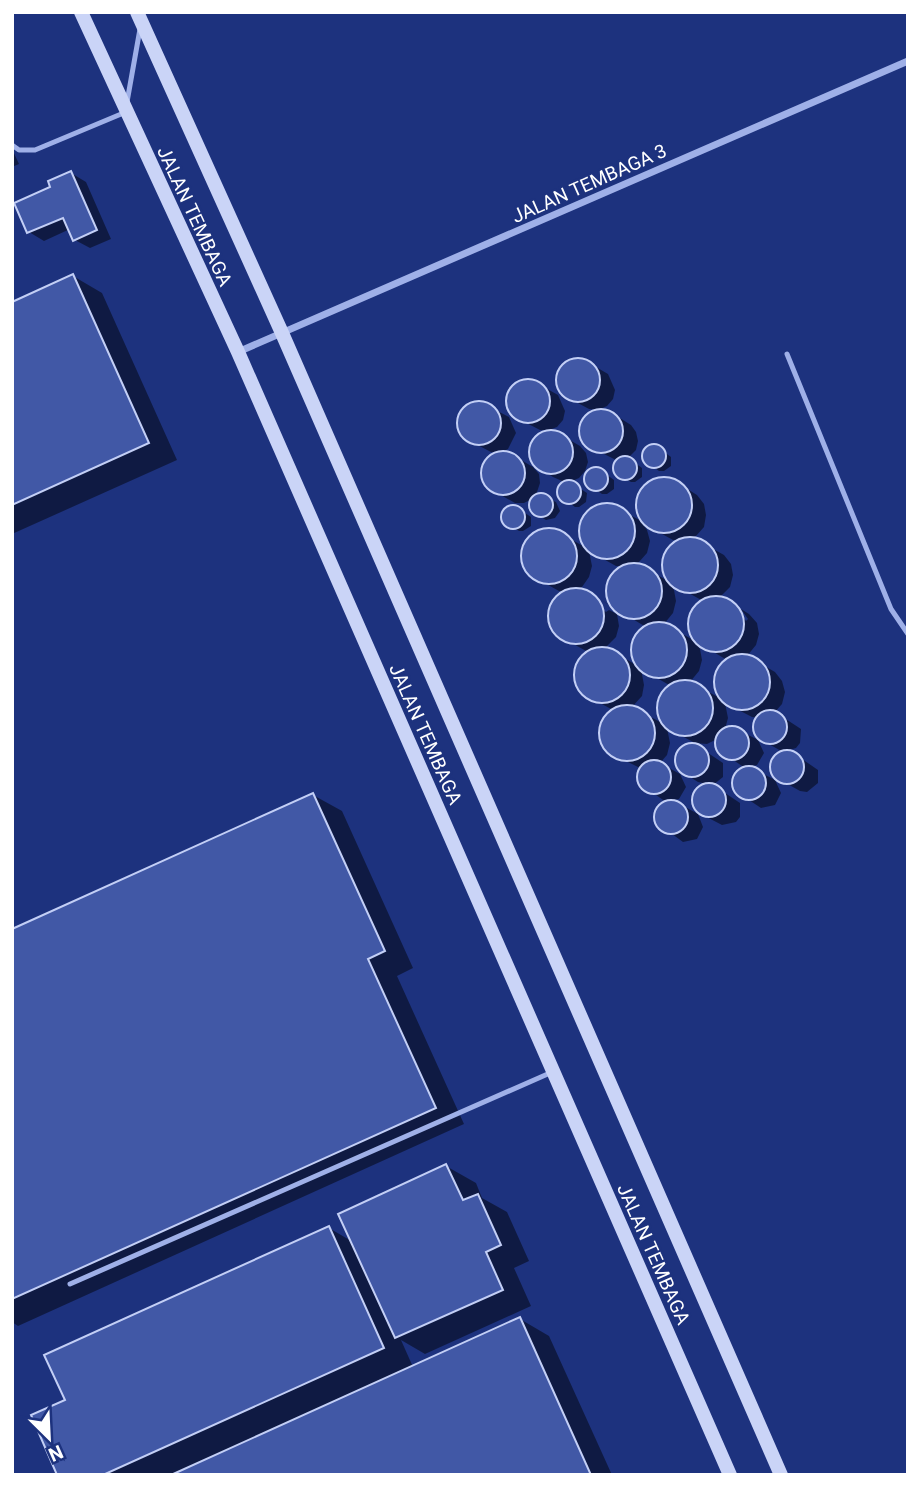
<svg xmlns="http://www.w3.org/2000/svg" width="920" height="1487" font-family="Roboto,sans-serif">
	<style>
		.shadow { fill: #0007; fill-rule: evenodd }
		.building { fill: #4158a6; stroke: #c3cff6; stroke-width: 2 }
		.lines { fill: none; stroke-linecap: round; stroke-linejoin: round }
		.lane { stroke: #9fb0e8; stroke-width: 5 }
		.street { stroke: #9fb0e8; stroke-width: 7 }
		.secondary { stroke: #cad4f7; stroke-width: 14 }
		.labels { text-anchor: middle; stroke-width: 5; stroke-linejoin: round; paint-order: stroke }
		.street-label { font-size: 19px; fill: #fff; stroke: #1d327e }
	</style>
	<rect width="100%" height="100%" fill="#1d327e"/>
	<g class="shadow">
		<polygon points="12,149 19,164 12,167"/>
		<polygon points="71,173 86,182 111,239 90,248 75,240 70,229 44,241 29,232 53,188"/>
		<polygon points="73,276 102,293 177,460 12,534 12,301 15,302"/>
		<polygon points="574,360 584,360 608,374 615,390 613,399 607,406 598,410 589,409 565,396 559,389 558,380 560,371 566,364"/>
		<polygon points="524,381 533,381 558,395 565,411 563,420 557,427 549,430 540,430 515,417 510,409 508,400 510,392 516,385"/>
		<polygon points="475,403 484,404 509,417 516,433 508,449 500,453 491,452 466,439 461,432 459,423 461,414 467,407"/>
		<polygon points="597,411 615,415 631,425 636,432 638,441 636,450 628,458 642,468 642,477 635,482 631,482 615,472 616,460 588,446 583,439 581,430 583,422 589,415"/>
		<polygon points="546,432 556,432 580,446 586,453 588,462 585,471 579,478 570,482 587,493 586,502 579,507 575,507 560,496 560,488 568,481 562,481 553,477 537,467 532,460 530,451 532,442 538,436"/>
		<polygon points="652,446 656,446 671,457 671,466 664,471 659,471 644,460 645,452"/>
		<polygon points="500,453 509,453 533,467 539,474 540,483 536,495 543,496 556,502 560,511 555,518 546,520 539,516 531,510 532,499 524,503 515,503 490,489 483,473 485,464 491,457"/>
		<polygon points="594,469 603,472 614,480 614,489 607,494 602,494 587,484 587,475"/>
		<path d="M 659,479 L 671,480 L 681,485 L 697,495 L 704,504 L 706,515 L 704,527 L 696,536 L 688,539 L 697,540 L 724,555 L 731,564 L 733,575 L 730,587 L 720,597 L 733,604 L 746,621 L 748,619 L 741,609 L 749,614 L 757,623 L 759,634 L 756,645 L 747,656 L 775,672 L 782,681 L 785,692 L 782,704 L 775,712 L 801,729 L 800,743 L 796,748 L 789,750 L 818,770 L 818,783 L 807,792 L 800,791 L 784,782 L 773,773 L 773,759 L 783,752 L 760,739 L 754,726 L 759,718 L 752,717 L 725,703 L 728,718 L 725,729 L 735,728 L 758,740 L 764,753 L 757,765 L 750,767 L 775,780 L 781,793 L 775,805 L 761,808 L 734,790 L 735,776 L 745,768 L 717,749 L 717,739 L 707,744 L 695,743 L 667,728 L 670,743 L 667,755 L 660,763 L 680,774 L 686,787 L 679,799 L 672,800 L 698,814 L 703,827 L 697,839 L 683,842 L 657,823 L 657,810 L 666,802 L 639,783 L 640,768 L 610,753 L 603,744 L 601,733 L 604,721 L 613,710 L 585,695 L 578,685 L 575,674 L 578,662 L 588,652 L 559,636 L 552,627 L 550,615 L 553,604 L 560,595 L 568,591 L 559,591 L 532,576 L 525,567 L 523,555 L 526,544 L 534,535 L 544,530 L 556,531 L 583,546 L 580,530 L 583,519 L 591,510 L 602,506 L 613,506 L 645,523 L 640,516 L 637,504 L 640,493 L 648,484 ZM 642,523 L 673,540 L 683,540 L 675,544 L 667,553 L 664,564 L 666,576 L 672,583 L 640,566 L 631,565 L 639,562 L 647,553 L 650,541 L 647,530 ZM 589,551 L 616,566 L 625,566 L 618,570 L 610,579 L 607,590 L 610,605 L 601,600 L 646,627 L 636,638 L 633,649 L 636,665 L 606,647 L 616,637 L 619,626 L 617,614 L 609,610 L 606,612 L 594,602 L 596,599 L 594,596 L 583,590 L 574,590 L 582,587 L 589,577 L 592,566 ZM 669,582 L 703,601 L 693,612 L 690,623 L 692,635 L 697,642 L 664,624 L 673,613 L 676,601 L 674,590 ZM 695,641 L 727,660 L 718,670 L 715,682 L 718,697 L 690,682 L 699,671 L 702,660 L 700,649 ZM 641,669 L 671,686 L 662,696 L 659,708 L 662,723 L 632,707 L 642,696 L 644,685 Z"/>
		<polygon points="512,507 516,507 531,517 531,526 523,531 519,531 504,521 504,512"/>
		<polygon points="696,745 723,763 723,777 713,785 740,803 740,817 736,822 722,825 699,813 695,807 694,800 700,788 712,785 698,782 682,772 676,760 683,748"/>
		<polygon points="313,795 342,811 413,968 397,976 464,1124 18,1326 12,1322 12,931"/>
		<polygon points="446,1166 476,1183 482,1198 507,1212 529,1261 514,1268 531,1306 425,1354 401,1340 413,1367 520,1319 549,1336 612,1475 59,1475 67,1401 329,1228 353,1242"/>
	</g>
	<g class="building">
		<polygon points="71,171 97,230 73,241 63,218 27,233 14,203 50,187 48,181"/>
		<polygon points="73,274 149,443 12,505 12,302"/>
		<circle cx="578" cy="380" r="22"/>
		<circle cx="528" cy="401" r="22"/>
		<circle cx="479" cy="423" r="22"/>
		<circle cx="601" cy="431" r="22"/>
		<circle cx="551" cy="452" r="22"/>
		<circle cx="654" cy="456" r="12"/>
		<circle cx="503" cy="473" r="22"/>
		<circle cx="625" cy="468" r="12"/>
		<circle cx="596" cy="479" r="12"/>
		<circle cx="664" cy="505" r="28"/>
		<circle cx="569" cy="492" r="12"/>
		<circle cx="541" cy="505" r="12"/>
		<circle cx="607" cy="531" r="28"/>
		<circle cx="513" cy="517" r="12"/>
		<circle cx="549" cy="556" r="28"/>
		<circle cx="690" cy="565" r="28"/>
		<circle cx="634" cy="591" r="28"/>
		<circle cx="576" cy="616" r="28"/>
		<circle cx="716" cy="624" r="28"/>
		<circle cx="659" cy="650" r="28"/>
		<circle cx="602" cy="675" r="28"/>
		<circle cx="742" cy="682" r="28"/>
		<circle cx="685" cy="708" r="28"/>
		<circle cx="627" cy="733" r="28"/>
		<circle cx="770" cy="727" r="17"/>
		<circle cx="732" cy="743" r="17"/>
		<circle cx="692" cy="760" r="17"/>
		<circle cx="787" cy="767" r="17"/>
		<circle cx="654" cy="777" r="17"/>
		<circle cx="749" cy="783" r="17"/>
		<circle cx="709" cy="800" r="17"/>
		<polygon points="313,793 385,951 368,959 436,1108 12,1299 12,929"/>
		<circle cx="671" cy="817" r="17"/>
		<polygon points="446,1164 463,1200 478,1194 501,1245 486,1252 503,1290 395,1338 338,1214"/>
		<polygon points="329,1226 384,1348 103,1475 57,1475 31,1415 65,1400 44,1355"/>
		<polygon points="520,1317 591,1475 171,1475"/>
	</g>
	<g class="lines">
		<g class="lane">
			<polyline points="127,102 140,29"/>
			<polyline points="12,145 19,150 35,150 126,112"/>
			<polyline points="787,354 891,609 908,634"/>
			<polyline points="70,1284 550,1073"/>
		</g>
		<polyline class="street" points="238,352 908,61"/>
		<g class="secondary">
			<polyline points="81,12 238,352 730,1475"/>
			<polyline points="137,12 282,333 781,1475"/>
		</g>
	</g>
	<g class="labels">
		<g class="street-label">
			<text transform="translate(589 183) rotate(-24)" y="7">JALAN TEMBAGA 3</text>
			<text transform="translate(195 216) rotate(65)" y="7">JALAN TEMBAGA</text>
			<text transform="translate(426 734) rotate(66)" y="7">JALAN TEMBAGA</text>
			<text transform="translate(654 1254) rotate(66)" y="7">JALAN TEMBAGA</text>
		</g>
	</g>
	<rect width="920" height="1487" fill="none" stroke="#ffffff" stroke-width="28"/>
	<g transform="translate(49 1438) rotate(156)" stroke="#1d327e" stroke-width="5" paint-order="stroke">
	<path d="M0-5L12 26L0 18L-12 26Z" fill="#ffffff"/>
	<text y="-10" font-size="19" font-weight="bold" text-anchor="middle" fill="#ffffff">N</text>
	</g>
</svg>
